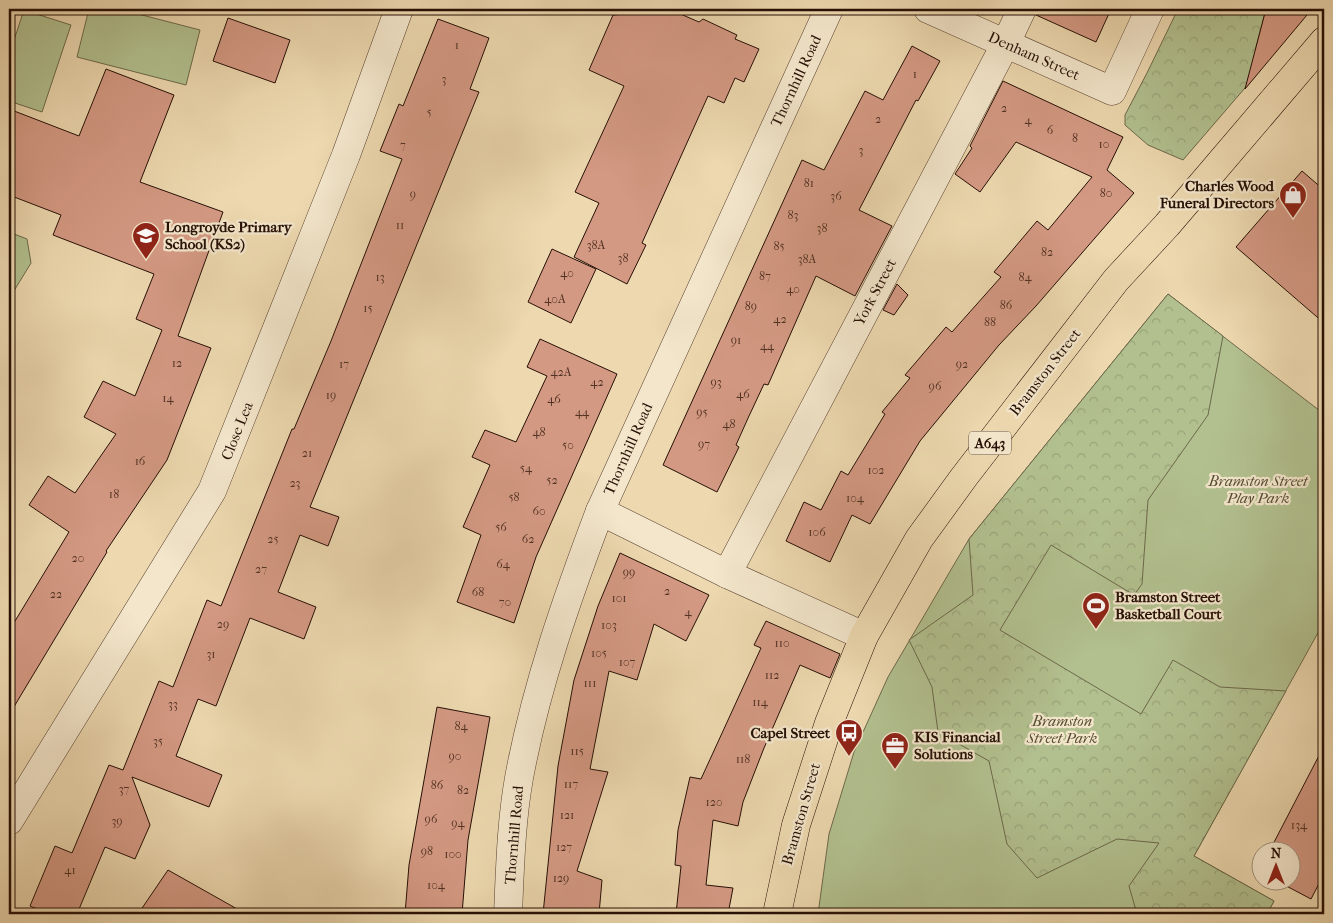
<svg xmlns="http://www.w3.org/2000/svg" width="1333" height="923" font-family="'IM FELL French Canon',serif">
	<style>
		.green { fill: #b2c08f; stroke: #6c684a }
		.forest { fill: url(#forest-crowns); stroke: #6c684a }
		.building { fill: #d49983; stroke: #260f05 }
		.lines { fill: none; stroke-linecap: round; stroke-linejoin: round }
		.minor-casing { stroke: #584130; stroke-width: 29 }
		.major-casing { stroke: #260f05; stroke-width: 29 }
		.minor { stroke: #f3e6cb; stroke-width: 28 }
		.major { stroke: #edd8af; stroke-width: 28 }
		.labels { text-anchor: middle; stroke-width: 4.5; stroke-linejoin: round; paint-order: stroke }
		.number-label { font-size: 12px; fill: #523224 }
		.shield { fill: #f3e6cb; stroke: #645040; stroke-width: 1 }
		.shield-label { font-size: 14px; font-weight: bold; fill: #260f05 }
		.street-label { font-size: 15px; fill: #260f05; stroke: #f3e6cb }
		.poi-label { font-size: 15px; font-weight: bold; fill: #260f05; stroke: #f3e6cb; text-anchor: start }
		.park-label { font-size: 15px; font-style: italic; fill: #574d35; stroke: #f3e6cb }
	</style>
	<defs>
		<pattern id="forest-crowns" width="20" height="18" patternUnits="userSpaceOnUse" patternTransform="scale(1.25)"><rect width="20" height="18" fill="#b2c08f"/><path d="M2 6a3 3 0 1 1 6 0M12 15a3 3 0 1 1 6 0" fill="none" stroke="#99a47a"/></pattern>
	</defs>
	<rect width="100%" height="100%" fill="#edd8af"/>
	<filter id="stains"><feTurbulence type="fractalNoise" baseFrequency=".004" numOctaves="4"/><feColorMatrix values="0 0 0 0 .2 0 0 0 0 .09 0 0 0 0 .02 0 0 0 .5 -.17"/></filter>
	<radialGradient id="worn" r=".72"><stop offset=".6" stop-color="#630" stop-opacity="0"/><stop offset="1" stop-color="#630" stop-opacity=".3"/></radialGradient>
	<g class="green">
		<polygon points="89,9 119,9 200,30 186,85 77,57"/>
		<polygon points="24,10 71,25 42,112 9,101 9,55"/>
		<polygon points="9,232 27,239 31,263 9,299"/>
		<polygon points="1168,294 1324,414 1324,622 1194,856 1274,901 1267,914 818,914 829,834 854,752 888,677 969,539"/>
	</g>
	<g class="forest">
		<polygon points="1178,9 1266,9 1256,47 1257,74 1183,160 1148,145 1125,125 1125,115 1147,73"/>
		<polygon points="1168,294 1223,336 1208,415 1148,500 1142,584 1134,595 1051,545 1000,630 1141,714 1173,660 1220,687 1286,691 1194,856 1274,901 1267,914 1137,914 1129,886 1159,843 1117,839 1037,878 1007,844 989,761 938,732 932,687 909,640 973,595 969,539"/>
	</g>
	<g class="building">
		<polygon points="655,9 669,9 699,22 703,19 737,35 735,39 759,49 744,82 735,78 724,103 708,96 642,243 646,245 627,284 574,257 599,203 575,192 624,86 589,70 613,15 653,12"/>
		<polygon points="1037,9 1111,9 1096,42 1036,15"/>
		<polygon points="1266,9 1312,9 1245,89"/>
		<polygon points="228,18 290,40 275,83 213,61"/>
		<polygon points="438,19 489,38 470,89 479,92 310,507 339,517 328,546 300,535 278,592 316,607 304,639 250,618 216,706 198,699 176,756 222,775 209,807 132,777 150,825 135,859 105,847 77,914 49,914 30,906 55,846 72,853 109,765 123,770 159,681 173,687 207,600 221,606 292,429 294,429 331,341 402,159 380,151 399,104 403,106"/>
		<polygon points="912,46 940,61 918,101 916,100 859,210 892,226 855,296 816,276 768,385 764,384 749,416 736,445 739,447 717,492 663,465 802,160 824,170 865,91 883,100"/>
		<polygon points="106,69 174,95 140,182 223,212 178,336 211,348 167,460 106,551 107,552 9,715 9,631 69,532 29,505 48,476 75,493 116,434 84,417 103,381 135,396 162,330 136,319 154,274 53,235 61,215 9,195 9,109 79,136"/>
		<polygon points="1003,81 1123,137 1107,170 1134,193 1036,306 999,345 920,441 870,524 852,515 830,562 786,541 804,502 821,510 841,471 848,475 885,414 882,412 910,378 905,375 946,327 952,332 1001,277 994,272 1037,221 1048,230 1092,177 1016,142 980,192 955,174 972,148 970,146"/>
		<polygon points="1302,171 1324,190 1324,323 1236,247"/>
		<polygon points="552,249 596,269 571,323 528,302"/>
		<polygon points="897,284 908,295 894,315 883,310"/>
		<polygon points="540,339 617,374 536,557 514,623 457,602 481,535 463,527 490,465 472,457 485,430 516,442 547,376 527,367"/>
		<polygon points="620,553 709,595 686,641 654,624 637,680 609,671 590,769 608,772 577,871 602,880 599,914 543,914 558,766 574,680 598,606"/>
		<polygon points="766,621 840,654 830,678 800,665 764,748 743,802 738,826 713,820 706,885 733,888 728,914 676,914 681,866 675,865 678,830 690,777 701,779 761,648 754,645"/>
		<polygon points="437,707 490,717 468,840 462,914 405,914 409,865"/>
		<polygon points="1324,746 1324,874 1311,899 1275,880 1290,880 1290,850 1270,850"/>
		<polygon points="168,870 246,914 138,914"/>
	</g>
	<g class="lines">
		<defs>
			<g id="minor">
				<polyline points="928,9 1112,91 1150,9"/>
				<polyline points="600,511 727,574 864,636"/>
				<polyline points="727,574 1006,43 1022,9"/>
				<polyline points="9,821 212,491 346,155 399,9"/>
				<path d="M 508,914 C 510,869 511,823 519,778 C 536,686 567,598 600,511 L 829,9"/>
			</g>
			<polyline id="major" points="777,914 796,825 829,723 864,636 919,539 964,477 1116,280 1167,225 1324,41"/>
		</defs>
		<use href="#minor" class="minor-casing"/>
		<use href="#major" class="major-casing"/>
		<use href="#minor" class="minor"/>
		<use href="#major" class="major"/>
	</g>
	<defs>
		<symbol id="shop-pin" viewBox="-11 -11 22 30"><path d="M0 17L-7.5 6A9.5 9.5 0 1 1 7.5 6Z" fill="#8f2418" stroke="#f3e6cb"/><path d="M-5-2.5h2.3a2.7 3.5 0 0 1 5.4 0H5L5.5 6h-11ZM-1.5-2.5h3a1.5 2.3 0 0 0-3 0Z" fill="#fff"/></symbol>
		<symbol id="school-pin" viewBox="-11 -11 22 30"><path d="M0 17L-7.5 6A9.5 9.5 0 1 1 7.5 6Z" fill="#8f2418" stroke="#f3e6cb"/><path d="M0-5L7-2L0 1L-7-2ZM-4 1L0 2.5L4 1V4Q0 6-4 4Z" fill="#fff"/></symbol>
		<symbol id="stadium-pin" viewBox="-11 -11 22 30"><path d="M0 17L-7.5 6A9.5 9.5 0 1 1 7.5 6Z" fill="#8f2418" stroke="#f3e6cb"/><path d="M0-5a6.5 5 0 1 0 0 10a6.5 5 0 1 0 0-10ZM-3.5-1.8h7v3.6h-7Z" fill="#fff"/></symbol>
		<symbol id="bus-pin" viewBox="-11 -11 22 30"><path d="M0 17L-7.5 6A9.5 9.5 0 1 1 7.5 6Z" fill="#8f2418" stroke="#f3e6cb"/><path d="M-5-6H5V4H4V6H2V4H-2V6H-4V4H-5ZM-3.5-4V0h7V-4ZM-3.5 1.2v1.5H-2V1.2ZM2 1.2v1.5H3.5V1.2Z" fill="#fff"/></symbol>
		<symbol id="office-pin" viewBox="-11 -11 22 30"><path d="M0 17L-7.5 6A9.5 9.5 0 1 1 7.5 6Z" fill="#8f2418" stroke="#f3e6cb"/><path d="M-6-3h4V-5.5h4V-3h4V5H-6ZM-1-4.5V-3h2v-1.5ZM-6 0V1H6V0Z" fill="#fff"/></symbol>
	</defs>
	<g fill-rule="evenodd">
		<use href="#shop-pin" x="1277" y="179" width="32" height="43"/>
		<use href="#school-pin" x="130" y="220" width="32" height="43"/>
		<use href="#stadium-pin" x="1080" y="590" width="32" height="43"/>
		<use href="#bus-pin" x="833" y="717" width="32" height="43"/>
		<use href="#office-pin" x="879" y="730" width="32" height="43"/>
	</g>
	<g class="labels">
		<g class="number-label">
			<text x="457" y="49">1</text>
			<text x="915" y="78">1</text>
			<text x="444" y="83">3</text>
			<text x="1004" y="112">2</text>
			<text x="429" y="116">5</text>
			<text x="878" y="123">2</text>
			<text x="1028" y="124">4</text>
			<text x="1050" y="134">6</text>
			<text x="1075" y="142">8</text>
			<text x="1104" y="148">10</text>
			<text x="403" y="149">7</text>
			<text x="861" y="154">3</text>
			<text x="809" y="187">81</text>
			<text x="1106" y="197">80</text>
			<text x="413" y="198">9</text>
			<text x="836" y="200">36</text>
			<text x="793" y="219">83</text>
			<text x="400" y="229">11</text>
			<text x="822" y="232">38</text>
			<text x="596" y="249">38A</text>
			<text x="779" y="250">85</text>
			<text x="1047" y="256">82</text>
			<text x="623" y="262">38</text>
			<text x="807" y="263">38A</text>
			<text x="567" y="277">40</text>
			<text x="765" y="280">87</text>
			<text x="380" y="281">13</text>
			<text x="1025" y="281">84</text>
			<text x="793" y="293">40</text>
			<text x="555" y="303">40A</text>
			<text x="1006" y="309">86</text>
			<text x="751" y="310">89</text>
			<text x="368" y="312">15</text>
			<text x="780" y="323">42</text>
			<text x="990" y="326">88</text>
			<text x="736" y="344">91</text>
			<text x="767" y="350">44</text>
			<text x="177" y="367">12</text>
			<text x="344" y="368">17</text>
			<text x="962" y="368">92</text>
			<text x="561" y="376">42A</text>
			<text x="597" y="386">42</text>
			<text x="716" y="386">93</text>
			<text x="935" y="390">96</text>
			<text x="743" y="398">46</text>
			<text x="331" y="399">19</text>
			<text x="168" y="402">14</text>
			<text x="554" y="403">46</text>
			<text x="582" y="416">44</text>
			<text x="702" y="416">95</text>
			<text x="729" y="428">48</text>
			<text x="539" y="436">48</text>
			<text x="704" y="448">97</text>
			<text x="568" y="449">50</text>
			<text x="307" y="457">21</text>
			<text x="140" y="465">16</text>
			<text x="526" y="472">54</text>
			<text x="876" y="474">102</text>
			<text x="552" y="484">52</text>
			<text x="295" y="487">23</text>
			<text x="114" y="498">18</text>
			<text x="514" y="501">58</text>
			<text x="855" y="502">104</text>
			<text x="539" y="515">60</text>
			<text x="501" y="531">56</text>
			<text x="817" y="536">106</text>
			<text x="273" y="543">25</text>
			<text x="528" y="543">62</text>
			<text x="78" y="562">20</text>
			<text x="503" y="568">64</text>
			<text x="261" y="573">27</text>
			<text x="629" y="576">99</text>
			<text x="667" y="595">2</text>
			<text x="478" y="596">68</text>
			<text x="56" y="598">22</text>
			<text x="619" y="602">101</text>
			<text x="505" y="606">70</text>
			<text x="688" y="616">4</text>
			<text x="223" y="628">29</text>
			<text x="609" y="629">103</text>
			<text x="782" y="647">110</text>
			<text x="599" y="657">105</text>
			<text x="211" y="658">31</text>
			<text x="627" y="666">107</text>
			<text x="772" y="679">112</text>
			<text x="590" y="687">111</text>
			<text x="760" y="706">114</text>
			<text x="173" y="708">33</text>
			<text x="461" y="730">84</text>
			<text x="158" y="745">35</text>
			<text x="577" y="755">115</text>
			<text x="455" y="760">90</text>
			<text x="743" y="763">118</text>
			<text x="571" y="788">117</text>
			<text x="437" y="789">86</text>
			<text x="124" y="793">37</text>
			<text x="463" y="794">82</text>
			<text x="714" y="806">120</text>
			<text x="567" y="819">121</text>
			<text x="431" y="823">96</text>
			<text x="117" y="825">39</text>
			<text x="458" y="827">94</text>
			<text x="1299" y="829">134</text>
			<text x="564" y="851">127</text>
			<text x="427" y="855">98</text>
			<text x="453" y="858">100</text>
			<text x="70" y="874">41</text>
			<text x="561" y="882">129</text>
			<text x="436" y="889">104</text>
		</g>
		<rect class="shield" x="969" y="431.5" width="42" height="23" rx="4"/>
		<g class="shield-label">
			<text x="990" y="448">A643</text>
		</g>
		<g class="street-label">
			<text transform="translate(1034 56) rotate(24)" y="5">Denham Street</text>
			<text transform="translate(796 81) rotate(-65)" y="5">Thornhill Road</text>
			<text transform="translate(875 292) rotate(-62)" y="5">York Street</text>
			<text transform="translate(1045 372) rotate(-52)" y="5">Bramston Street</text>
			<text transform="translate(237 431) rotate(-68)" y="5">Close Lea</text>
			<text transform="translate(628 449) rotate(-66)" y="5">Thornhill Road</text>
			<text transform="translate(801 814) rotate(-74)" y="5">Bramston Street</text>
			<text transform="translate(514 835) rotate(-85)" y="5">Thornhill Road</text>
		</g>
		<g class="poi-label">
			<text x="1274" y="191" text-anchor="end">Charles Wood<tspan x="1274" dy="17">Funeral Directors</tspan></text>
			<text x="165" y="232">Longroyde Primary<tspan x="165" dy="17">School (KS2)</tspan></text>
			<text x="1115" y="602">Bramston Street<tspan x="1115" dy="17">Basketball Court</tspan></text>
			<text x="830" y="738" text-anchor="end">Capel Street</text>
			<text x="914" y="742">KIS Financial<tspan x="914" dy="17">Solutions</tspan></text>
		</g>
		<g class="park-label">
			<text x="1258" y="486">Bramston Street<tspan x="1258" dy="17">Play Park</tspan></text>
			<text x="1062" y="726">Bramston<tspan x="1062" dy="17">Street Park</tspan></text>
		</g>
	</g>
	<rect width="1333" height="923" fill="none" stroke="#edd8af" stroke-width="30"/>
	<rect x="10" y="10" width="1313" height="903" fill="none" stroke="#260f05" stroke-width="2.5"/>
	<rect x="15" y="15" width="1303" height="893" fill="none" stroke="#260f05"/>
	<g transform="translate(1276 866)"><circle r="24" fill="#f3e6cb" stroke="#a1907c"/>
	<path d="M0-4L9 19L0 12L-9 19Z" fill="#8f2418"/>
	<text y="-8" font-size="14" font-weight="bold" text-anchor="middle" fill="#260f05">N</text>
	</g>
	<rect width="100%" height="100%" filter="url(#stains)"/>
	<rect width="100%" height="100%" fill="url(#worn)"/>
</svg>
